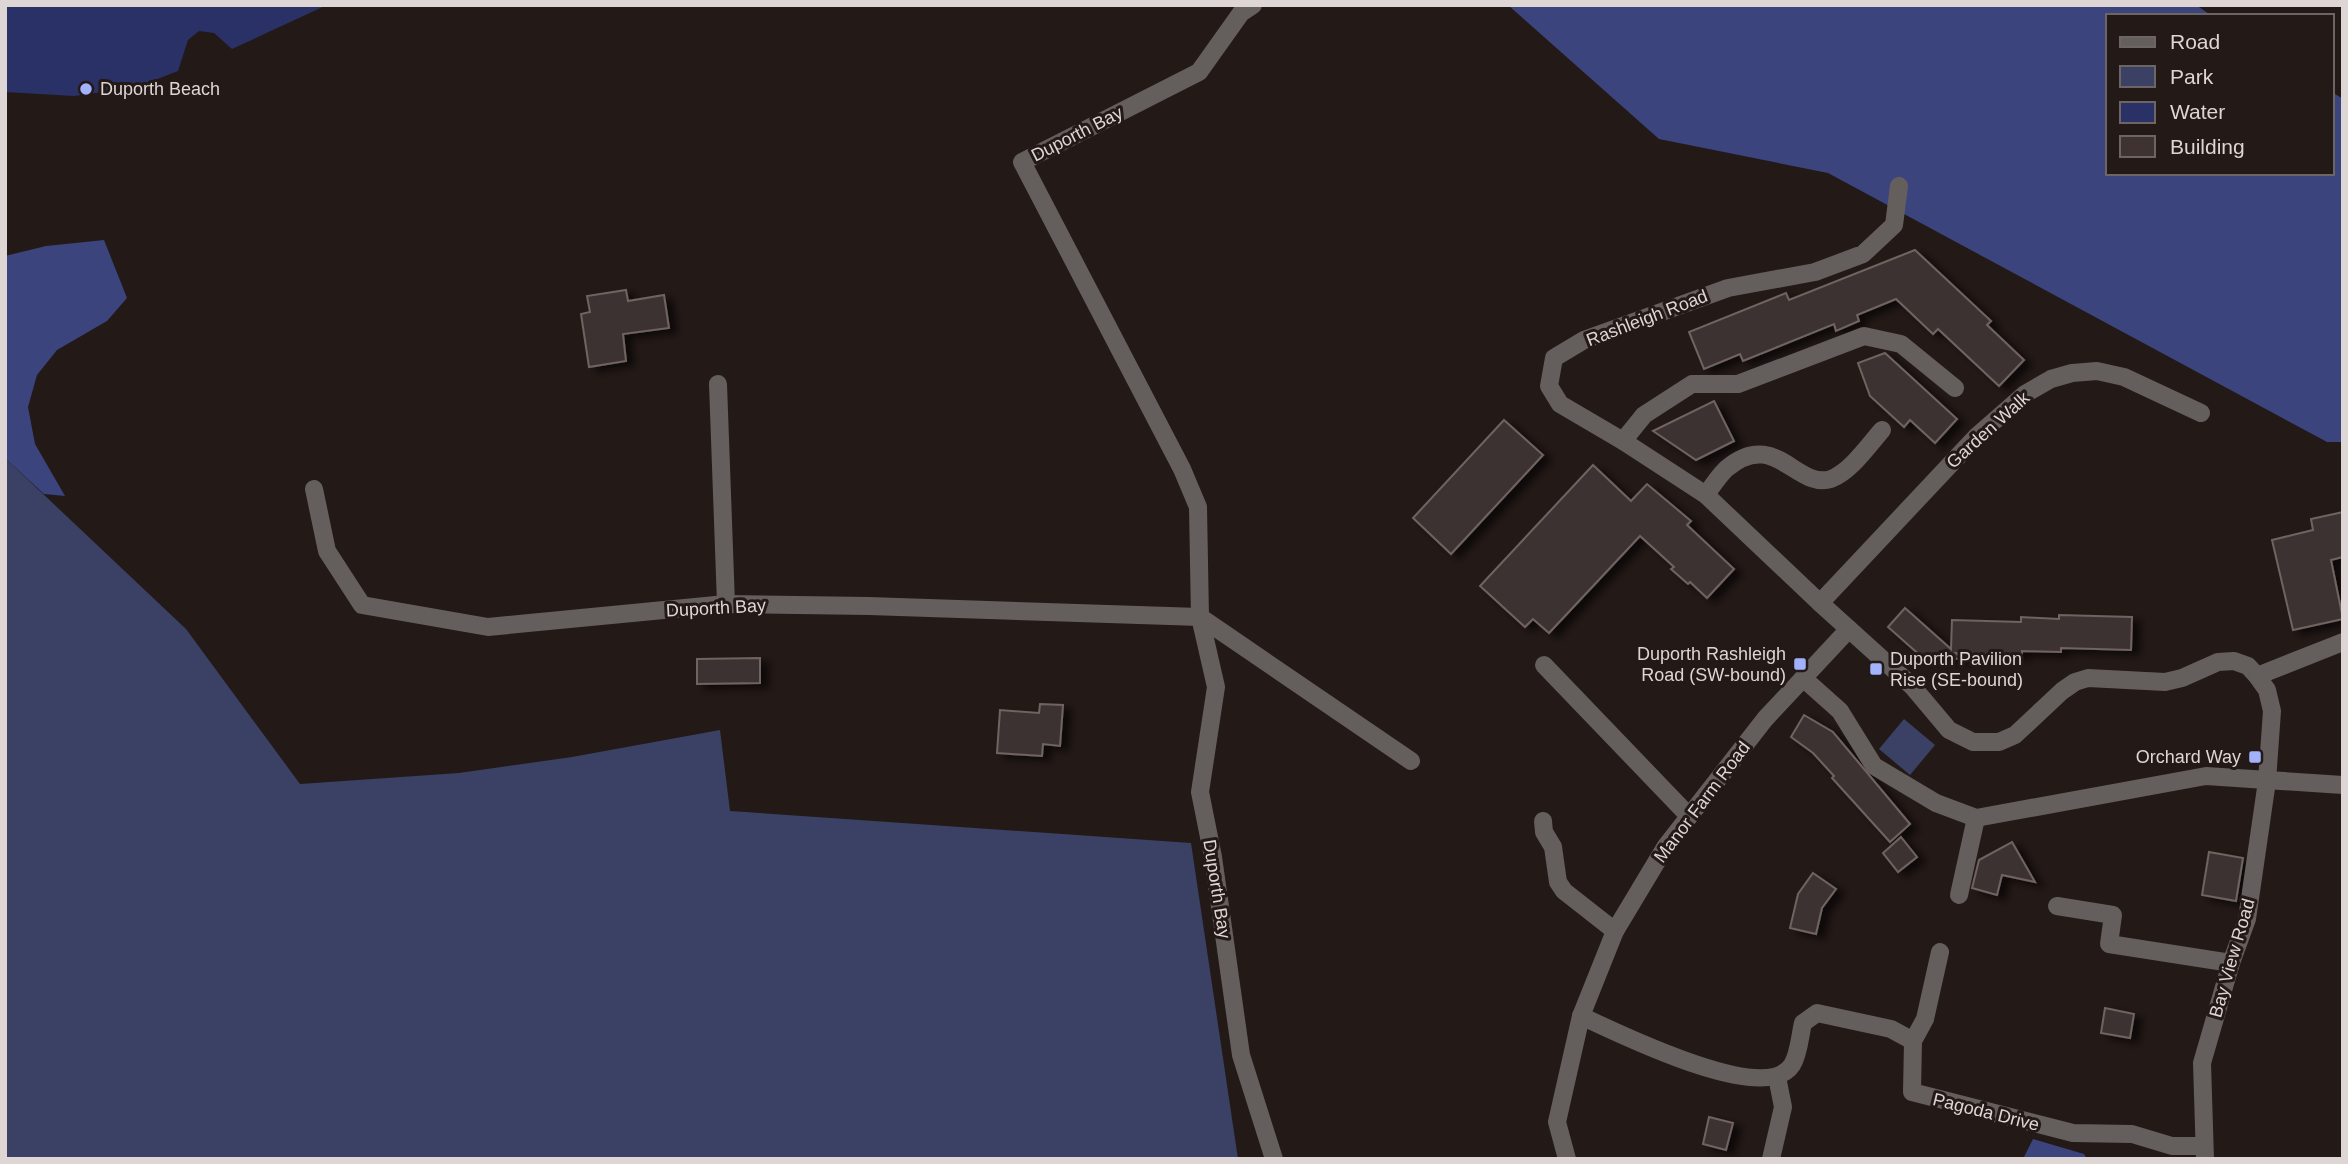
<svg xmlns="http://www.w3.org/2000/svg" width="2348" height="1164" font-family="Arial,sans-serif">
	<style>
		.green { fill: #3a4165 }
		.forest { fill: #3b447c }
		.water { fill: #2a3167 }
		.building { fill: #3e3330; stroke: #6f6360; stroke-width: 2; filter: url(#shadow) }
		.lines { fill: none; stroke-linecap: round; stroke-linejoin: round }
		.street { stroke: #645e5d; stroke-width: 18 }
		.poi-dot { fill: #a3b2fd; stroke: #231917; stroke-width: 2.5 }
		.labels { text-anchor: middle; stroke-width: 6; stroke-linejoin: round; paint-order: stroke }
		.poi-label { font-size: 18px; fill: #ddd6d4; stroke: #231917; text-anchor: start }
		.street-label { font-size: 18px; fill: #ddd6d4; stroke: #231917 }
	</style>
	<defs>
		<filter id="shadow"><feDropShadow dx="8" dy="4.5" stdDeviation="3.5" flood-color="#0009"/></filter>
	</defs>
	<rect width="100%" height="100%" fill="#231917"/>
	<g class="green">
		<polygon points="5,458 186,629 300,784 459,773 572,757 720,730 730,811 1191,843 1238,1159 5,1159"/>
		<polygon points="1904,719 1935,745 1910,775 1879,749"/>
	</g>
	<g class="forest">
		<polygon points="1508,5 2196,5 2212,16 2108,16 2108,173 2332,173 2332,92 2343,99 2343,442 2327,442 1828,173 1659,139"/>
		<polygon points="104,240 127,298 107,321 57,350 37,375 28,407 35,444 65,496 44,494 5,458 5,256 46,246"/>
		<polygon points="2033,1139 2084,1154 2087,1159 2023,1159"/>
	</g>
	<polygon class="water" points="5,5 327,5 232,49 214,33 199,31 188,40 178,71 137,87 74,96 5,92"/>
	<g class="building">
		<polygon points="1915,250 1991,321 1987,325 2024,360 1999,386 1938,329 1933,334 1896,299 1857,315 1859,321 1836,331 1834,324 1743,361 1740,354 1704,369 1689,332 1786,293 1789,300"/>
		<polygon points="626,290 628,301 664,295 669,328 623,334 626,361 589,367 581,314 590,312 587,296"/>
		<polygon points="1885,353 1957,419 1935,443 1910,420 1904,427 1870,396 1858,363"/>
		<polygon points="1714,401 1734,441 1696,460 1653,431"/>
		<polygon points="1504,420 1543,455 1451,554 1413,518"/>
		<polygon points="1593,465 1631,501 1647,484 1691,521 1687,525 1734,569 1707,598 1690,582 1688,584 1671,569 1674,567 1640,536 1549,633 1533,619 1525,627 1480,586"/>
		<polygon points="2343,512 2343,557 2331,560 2343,619 2293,630 2272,540 2313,530 2311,519"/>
		<polygon points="1905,608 1951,649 1952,620 2021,622 2021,617 2059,619 2059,615 2132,617 2131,650 2061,648 2061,652 2022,651 2022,655 1956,653 1963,659 1923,658 1888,627"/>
		<polygon points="760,658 760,683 697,684 697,659"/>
		<polygon points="1040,704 1063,705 1060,746 1043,744 1042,756 997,753 1000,710 1039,713"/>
		<polygon points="1804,715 1833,732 1910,824 1890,842 1832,778 1834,776 1813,753 1791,737"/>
		<polygon points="1901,837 1917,857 1898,872 1883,853"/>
		<polygon points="2012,842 2035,882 2002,875 1997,895 1972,888 1979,860"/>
		<polygon points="2209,852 2243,858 2236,901 2202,895"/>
		<polygon points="1813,873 1836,889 1822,908 1816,934 1790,928 1798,894"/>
		<polygon points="2105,1008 2134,1014 2130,1038 2101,1033"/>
		<polygon points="1709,1117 1733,1123 1726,1150 1703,1144"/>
	</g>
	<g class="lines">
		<g class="street">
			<polyline points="1253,5 1241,13 1199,72 1022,162 1182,469 1198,507 1200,617 1216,687 1200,792 1213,857 1241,1055 1274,1159"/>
			<polyline points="1899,186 1894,225 1863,254 1815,272 1728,288 1584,340 1554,358 1549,386 1560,404 1623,441 1706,495 1820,603 1912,686 1949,730 1973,742 1999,742 2015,735 2062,691 2075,682 2088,678 2165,682 2182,678 2218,662 2234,661 2248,666 2257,676 2267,690 2272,711 2267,781 2247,919 2231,963 2202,1063 2205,1159"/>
			<polyline points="718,384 726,604"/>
			<polyline points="1623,441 1644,415 1692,384 1738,384 1864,336 1901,344 1955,388"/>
			<polyline points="314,489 327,551 362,605 488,627 726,604 869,606 1200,617 1411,761"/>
			<path d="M 1706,495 C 1712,486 1719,476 1726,469 C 1775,427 1796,490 1831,479 C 1851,471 1868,446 1882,430"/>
			<polyline points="1820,603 1977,436 2025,394 2051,379 2072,373 2097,371 2124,377 2201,413"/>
			<polyline points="1544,665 1689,816"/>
			<polyline points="2257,676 2343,642"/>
			<polyline points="1803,678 1840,711 1874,766 1936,803 1976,818 2206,776 2343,785"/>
			<polyline points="1543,821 1544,832 1553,847 1558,882 1564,891 1615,931"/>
			<polyline points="1959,895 1976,818"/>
			<polyline points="2057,906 2113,915 2109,944 2231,963"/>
			<path d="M 1581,1016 C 1616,1032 1765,1107 1792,1065 C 1799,1054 1800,1035 1803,1023 L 1817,1013 L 1891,1029 L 1913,1041 L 1912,1092 L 2073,1133 L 2132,1134 L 2172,1146 L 2204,1146"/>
			<polyline points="1913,1041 1925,1019 1940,952"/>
			<polyline points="1567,1159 1557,1122 1581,1016 1615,931 1666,846 1765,719 1849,629"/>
			<polyline points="1771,1159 1783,1107 1777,1077"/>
		</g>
	</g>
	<g class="poi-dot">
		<circle cx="86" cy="89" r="7"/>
		<rect x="1793" y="657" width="14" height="14" rx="3.5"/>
		<rect x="1869" y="662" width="14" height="14" rx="3.5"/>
		<rect x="2248" y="750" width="14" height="14" rx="3.5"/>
	</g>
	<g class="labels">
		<g class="poi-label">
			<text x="100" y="95">Duporth Beach</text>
			<text x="1786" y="660" text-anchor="end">Duporth Rashleigh<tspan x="1786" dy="21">Road (SW-bound)</tspan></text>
			<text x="1890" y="665">Duporth Pavilion<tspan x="1890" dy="21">Rise (SE-bound)</tspan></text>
			<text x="2241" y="763" text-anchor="end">Orchard Way</text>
		</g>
		<g class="street-label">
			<text transform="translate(1077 134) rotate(-27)" y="6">Duporth Bay</text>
			<text transform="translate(1647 318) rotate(-21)" y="6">Rashleigh Road</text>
			<text transform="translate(1988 430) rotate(-42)" y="6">Garden Walk</text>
			<text transform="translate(716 608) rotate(-3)" y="6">Duporth Bay</text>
			<text transform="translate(1702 802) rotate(-53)" y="6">Manor Farm Road</text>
			<text transform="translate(1217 889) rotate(81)" y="6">Duporth Bay</text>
			<text transform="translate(2232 958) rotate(-74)" y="6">Bay View Road</text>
			<text transform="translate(1986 1112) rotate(14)" y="6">Pagoda Drive</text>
		</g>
	</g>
	<rect width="2348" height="1164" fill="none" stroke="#ddd6d4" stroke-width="14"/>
	<rect x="2106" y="14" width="228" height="161" fill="#231917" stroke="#6d6563" stroke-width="2"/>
	<rect x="2120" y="37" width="35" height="10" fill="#645e5d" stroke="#6d6563" stroke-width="2"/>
	<text x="2170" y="49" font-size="21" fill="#ddd6d4">Road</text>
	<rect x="2120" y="66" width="35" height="21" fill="#3a4165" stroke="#6d6563" stroke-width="2"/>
	<text x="2170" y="84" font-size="21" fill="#ddd6d4">Park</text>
	<rect x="2120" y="102" width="35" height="21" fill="#2a3167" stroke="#6d6563" stroke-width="2"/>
	<text x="2170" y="119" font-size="21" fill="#ddd6d4">Water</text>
	<rect x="2120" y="136" width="35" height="21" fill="#3e3330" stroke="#6d6563" stroke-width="2"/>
	<text x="2170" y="154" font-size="21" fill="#ddd6d4">Building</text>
</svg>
